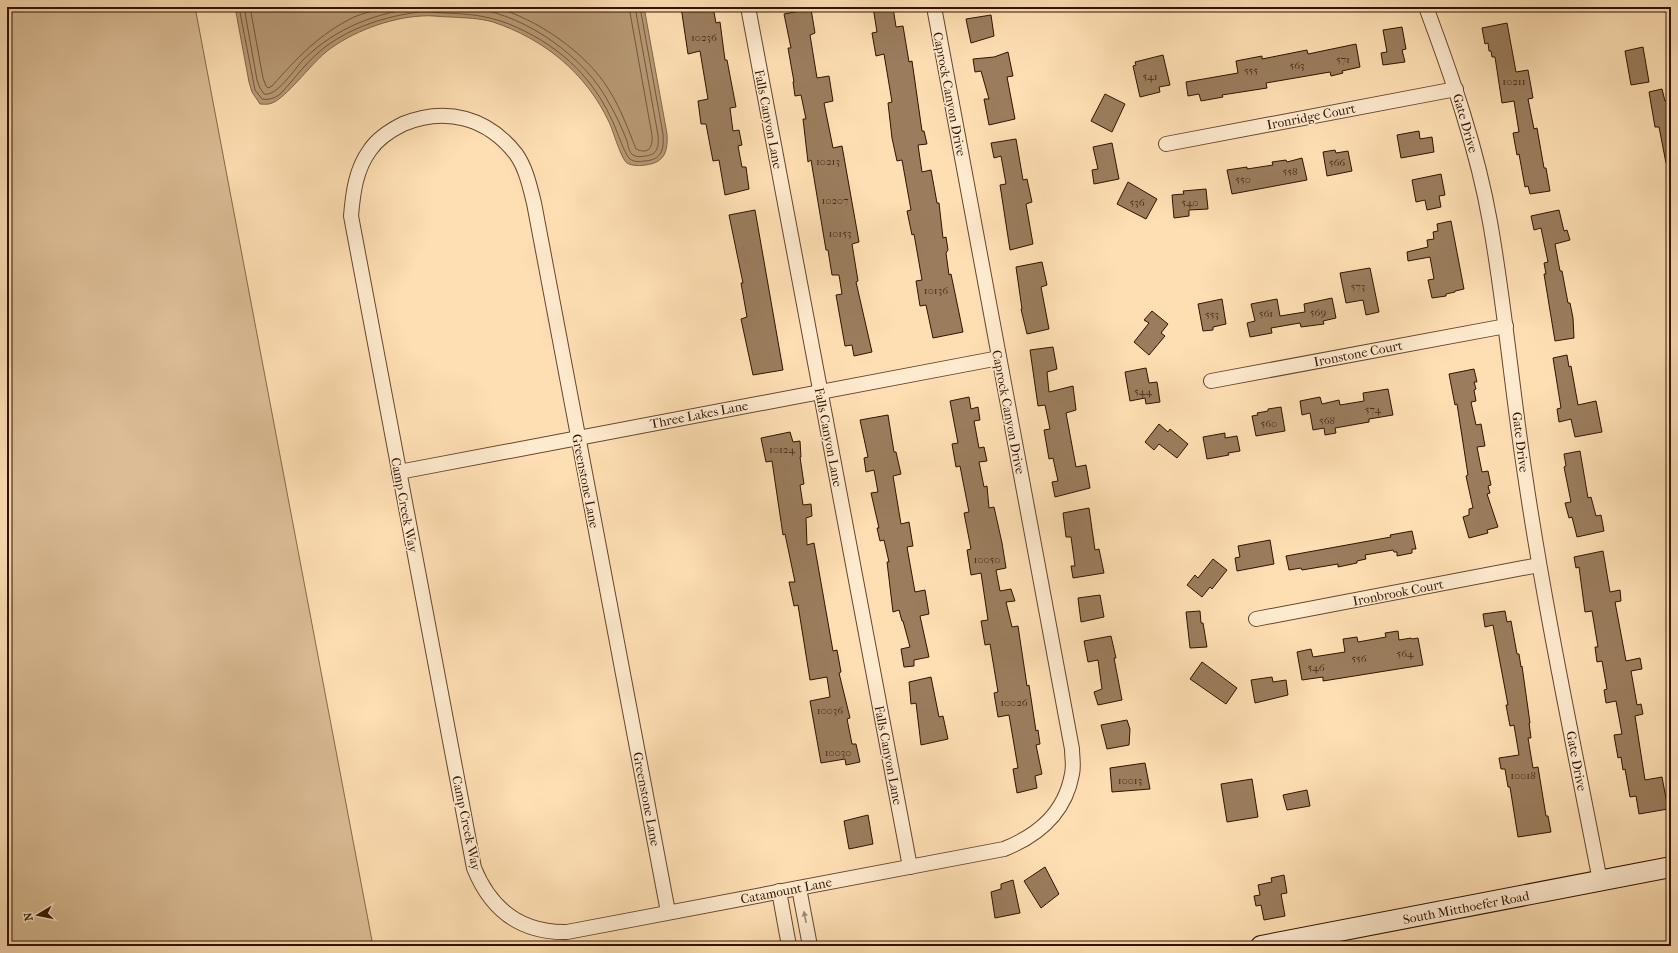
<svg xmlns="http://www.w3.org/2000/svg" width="1678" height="953" font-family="'IM FELL French Canon',serif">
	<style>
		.green { fill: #dbbc95; stroke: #86684a }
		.water { fill: #b89a76; stroke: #826447 }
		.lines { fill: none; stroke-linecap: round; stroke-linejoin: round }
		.shore { stroke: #74563b; stroke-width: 1 }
		.building { fill: #9b7d5d; stroke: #301300 }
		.minor-casing { stroke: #64462d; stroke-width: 16 }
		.secondary-casing { stroke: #301300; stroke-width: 22 }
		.minor { stroke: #feeace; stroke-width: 14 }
		.secondary { stroke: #feeace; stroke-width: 20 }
		.oneway { fill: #a18971 }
		.labels { text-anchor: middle; stroke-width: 3; stroke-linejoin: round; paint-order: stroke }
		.number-label { font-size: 11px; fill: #4b2e17 }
		.street-label { font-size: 13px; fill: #301300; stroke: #feeace }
	</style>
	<rect width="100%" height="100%" fill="#fedfb3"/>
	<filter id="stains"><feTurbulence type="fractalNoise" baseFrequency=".005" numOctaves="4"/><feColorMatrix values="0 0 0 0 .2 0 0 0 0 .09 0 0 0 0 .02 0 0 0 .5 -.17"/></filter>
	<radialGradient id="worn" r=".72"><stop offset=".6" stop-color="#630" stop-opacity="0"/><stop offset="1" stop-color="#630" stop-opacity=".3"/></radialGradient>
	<polygon class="green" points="7,7 195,7 373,946 7,946"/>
	<path class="water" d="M 235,7 L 644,7 L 667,134 C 668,151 665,163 645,165 C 640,166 632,166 627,163 C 621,159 613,130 609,122 C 586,73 544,39 493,22 C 479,18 466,18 451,17 C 441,17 431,15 421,16 C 389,18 351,32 326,52 C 311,64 286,98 272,103 C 268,105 263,104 260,104 L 252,92 L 249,82 Z"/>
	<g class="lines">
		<g class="shore">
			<path d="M 239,7 L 255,90 L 262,99 C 268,100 273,99 279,95 C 283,92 287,86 291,82 C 301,70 312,57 325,47 C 352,27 386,16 420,12 C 428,11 436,13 444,13 C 470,14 485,15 509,24 C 555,43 590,73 611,118 C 615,125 625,156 630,159 C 634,162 640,162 644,161 C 662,160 664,150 663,134 L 640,7"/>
			<path d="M 244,7 L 257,80 L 260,88 L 264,94 C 277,97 295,68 304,59 C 337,27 376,13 421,7"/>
			<path d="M 250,7 L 263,78 L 266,86 L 268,88 L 272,86 C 298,57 318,35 354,17 C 364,13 376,10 386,7"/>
			<path d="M 423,7 C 440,8 459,7 477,9 C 527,16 586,58 609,103 C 616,115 622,128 627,141 C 628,145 629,153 633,155 C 636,157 641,157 645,156 C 658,155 659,146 658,135 L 635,7"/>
			<path d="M 494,7 C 536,18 587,53 609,90 C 621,109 628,129 636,149 C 649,155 653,147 652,135 L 629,7"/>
		</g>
	</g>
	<g class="building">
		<polygon points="681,7 713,7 716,23 720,22 725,60 727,60 736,107 730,108 733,131 739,130 742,145 738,146 742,167 746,167 749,189 725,195 719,160 713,161 706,124 701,124 698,101 708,99 700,51 688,54"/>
		<polygon points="873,7 893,7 896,27 903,26 909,62 912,61 922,131 924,131 927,144 918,145 922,172 931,170 937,203 939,203 943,238 946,237 948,250 946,253 949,275 951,274 963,332 933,338 926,305 920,306 916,281 922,280 914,234 912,235 907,211 911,210 902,160 897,161 892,138 888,103 892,102 884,54 876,56 872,33 877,32"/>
		<polygon points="811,9 815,33 810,35 817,78 829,76 833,101 824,103 833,148 842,146 859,242 852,244 858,281 856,282 872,352 854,356 852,345 845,346 836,295 842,294 839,275 832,275 828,250 826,250 811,160 808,162 803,119 806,119 801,95 795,96 793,82 794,82 788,48 791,48 784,14"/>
		<polygon points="991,15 994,36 971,43 966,19"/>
		<polygon points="1507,23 1516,72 1528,70 1533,98 1528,99 1534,129 1537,128 1544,168 1546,168 1550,191 1530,194 1528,186 1525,187 1519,154 1517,155 1513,133 1519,132 1514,101 1502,103 1495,57 1492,57 1491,51 1489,51 1488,43 1485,44 1482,28"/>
		<polygon points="1402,27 1406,49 1402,50 1405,62 1383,65 1381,53 1387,52 1383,30"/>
		<polygon points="1356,44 1360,67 1342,71 1343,73 1331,76 1330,72 1266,83 1267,88 1222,95 1223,97 1201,101 1199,94 1188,96 1186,82 1238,73 1236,61 1262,56 1262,59 1307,50 1308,54"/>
		<polygon points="1643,47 1649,82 1631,85 1625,51"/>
		<polygon points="1008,52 1013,76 1007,77 1015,119 989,125 984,99 989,99 981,71 975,72 973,59 994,57"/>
		<polygon points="1163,55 1170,85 1159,87 1160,92 1140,97 1133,66 1136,65 1135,62"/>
		<polygon points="1662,89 1665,101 1667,100 1668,105 1671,104 1671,163 1666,163 1659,127 1655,127 1649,92"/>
		<polygon points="1105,94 1125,104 1112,132 1091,121"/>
		<polygon points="1419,131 1420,139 1432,137 1434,152 1401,158 1397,135"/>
		<polygon points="1016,139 1023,180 1027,179 1032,202 1026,204 1033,244 1010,250 1000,185 1006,184 1001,156 994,158 991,143"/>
		<polygon points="1112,143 1119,179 1094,184 1092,170 1098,169 1093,147"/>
		<polygon points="1335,150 1336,153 1348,151 1352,171 1327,176 1323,152"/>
		<polygon points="1302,158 1307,180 1232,194 1227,170 1247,167 1247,169 1273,165 1272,162 1286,160 1287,162"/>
		<polygon points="1441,174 1445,195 1439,196 1441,207 1427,210 1425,200 1416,202 1412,180"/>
		<polygon points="1128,182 1157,199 1146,219 1117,204"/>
		<polygon points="1206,189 1208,209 1189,210 1189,216 1174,218 1172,195 1184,194 1183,191"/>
		<polygon points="755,210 783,370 753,375 741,319 747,317 741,283 743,283 729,215"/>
		<polygon points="1559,210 1564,231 1567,230 1570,240 1555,244 1560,271 1562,271 1568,303 1570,303 1573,318 1574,338 1555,341 1544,274 1546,274 1544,263 1548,262 1541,228 1534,230 1531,216"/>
		<polygon points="1451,221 1464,289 1455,291 1455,292 1446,294 1446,296 1432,298 1428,280 1434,279 1430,257 1408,261 1407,252 1428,247 1427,240 1434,239 1433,232 1438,231 1437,224"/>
		<polygon points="1042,262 1047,285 1041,287 1049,329 1027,334 1021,309 1022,309 1016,267"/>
		<polygon points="1370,268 1379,312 1366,315 1363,300 1346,303 1340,273"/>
		<polygon points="1332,298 1336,318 1323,321 1324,324 1301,327 1300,323 1271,328 1272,333 1250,337 1247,323 1255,321 1251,304 1277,299 1280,316 1305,312 1304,304"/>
		<polygon points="1222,299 1226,324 1213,327 1213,330 1203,331 1198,304"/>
		<polygon points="1152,311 1168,324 1161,333 1165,336 1149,355 1134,342 1149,323 1144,320"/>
		<polygon points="1053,347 1057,369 1047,372 1049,392 1073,386 1076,410 1066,413 1076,467 1086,465 1090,488 1055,497 1052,482 1058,481 1053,458 1049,459 1044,430 1050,429 1045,405 1038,406 1030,350"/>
		<polygon points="1567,355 1569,367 1571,366 1578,405 1596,401 1602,432 1575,437 1571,419 1559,422 1557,409 1561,408 1553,358"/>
		<polygon points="1146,368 1149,383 1157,382 1160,402 1146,404 1145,398 1130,401 1125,372"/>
		<polygon points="1474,369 1477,382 1474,382 1476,389 1474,390 1476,401 1471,402 1476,425 1481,424 1485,446 1477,447 1482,472 1488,471 1491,485 1488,486 1490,493 1487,494 1498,527 1487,530 1488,533 1469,538 1463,517 1469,515 1469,509 1473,508 1466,476 1468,475 1457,404 1455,405 1449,374"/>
		<polygon points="1388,389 1393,415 1369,419 1369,422 1335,428 1336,433 1325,435 1324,428 1313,430 1310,413 1302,415 1300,401 1320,397 1322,404 1339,400 1340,405 1364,401 1363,393"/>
		<polygon points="969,397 971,409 978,407 980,420 974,421 979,448 984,447 987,461 979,462 984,487 987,486 989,508 994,507 1002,543 1006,568 996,570 1000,591 1011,589 1015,601 1006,602 1012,627 1018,626 1027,686 1029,685 1036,731 1038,730 1040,744 1036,745 1042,774 1035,776 1037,788 1017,793 1013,769 1018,768 1009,715 998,717 994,693 998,692 990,644 985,645 981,621 988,620 981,573 971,575 967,550 971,549 964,513 969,512 960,466 956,467 952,444 958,443 950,401"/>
		<polygon points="1281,407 1285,431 1256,436 1252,416 1258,415 1257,413 1268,411 1268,409"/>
		<polygon points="888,415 894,452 896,452 901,474 893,476 901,524 909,522 913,546 907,547 915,592 925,590 929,614 920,616 929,657 914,660 914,666 904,667 901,649 910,647 903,621 902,621 899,610 893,612 887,562 889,562 884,540 880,541 877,528 879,528 871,493 878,492 874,470 866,472 864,458 868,457 860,420"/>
		<polygon points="1159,424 1168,432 1170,429 1188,444 1177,458 1159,444 1154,450 1145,442"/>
		<polygon points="790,432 793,442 800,441 801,457 800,457 804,484 800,485 803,505 811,504 812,516 806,518 807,545 814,543 833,651 837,650 841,672 839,673 850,718 847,719 852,744 856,744 860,762 846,765 845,759 821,763 810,701 830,697 827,677 810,680 798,605 794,606 789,582 795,582 785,534 783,535 772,461 766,462 761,438"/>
		<polygon points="1225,433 1225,438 1237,436 1240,451 1228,453 1229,455 1207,459 1203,437"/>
		<polygon points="1580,451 1588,498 1591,497 1596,516 1601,515 1604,531 1577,537 1572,517 1569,518 1565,503 1571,502 1564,467 1566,466 1564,454"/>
		<polygon points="1089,508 1095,550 1099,549 1104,573 1073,578 1071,566 1075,566 1071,537 1066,537 1063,513"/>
		<polygon points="1412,531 1416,549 1412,549 1412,553 1397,556 1397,552 1394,552 1393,550 1365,555 1366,559 1357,561 1357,563 1338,567 1338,564 1302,570 1301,568 1289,570 1286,556 1391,537 1390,535"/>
		<polygon points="1270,540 1274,564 1237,571 1235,558 1240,557 1238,546"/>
		<polygon points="1603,551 1610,592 1620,590 1621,601 1615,602 1626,661 1640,658 1642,669 1631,671 1637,705 1641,704 1643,714 1635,716 1645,780 1662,777 1668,809 1639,814 1636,796 1630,797 1625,769 1623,770 1621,757 1618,758 1614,735 1622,734 1616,701 1606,703 1604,690 1607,689 1602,661 1597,662 1595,647 1598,647 1592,611 1585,612 1579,567 1576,568 1574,557"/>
		<polygon points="1213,559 1227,570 1212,589 1210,587 1202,597 1187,585 1195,575 1198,578"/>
		<polygon points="1100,595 1104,617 1081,622 1078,598"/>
		<polygon points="1200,611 1201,623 1203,623 1207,647 1190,648 1186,612"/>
		<polygon points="1505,611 1507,622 1511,621 1517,654 1519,654 1521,667 1522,666 1530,723 1529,723 1531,738 1528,738 1533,768 1538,767 1546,816 1548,816 1551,832 1518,837 1510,787 1508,787 1505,769 1501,769 1499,758 1519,755 1514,725 1510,726 1506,705 1508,705 1493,625 1485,627 1483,614"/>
		<polygon points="1398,631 1399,640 1411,638 1412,639 1418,638 1423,665 1323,681 1323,677 1302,680 1297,652 1311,649 1313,657 1345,652 1343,639 1357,637 1358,642 1386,637 1385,633"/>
		<polygon points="1111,636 1116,658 1114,658 1122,700 1098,705 1094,692 1102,689 1098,660 1088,662 1084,641"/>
		<polygon points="1202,662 1237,688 1226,704 1190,679"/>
		<polygon points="931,677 939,717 943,716 948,739 921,745 916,703 911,704 909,682"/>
		<polygon points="1272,677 1273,682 1286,680 1288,695 1255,703 1251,680"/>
		<polygon points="1127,720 1130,729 1129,745 1107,749 1101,725"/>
		<polygon points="1145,763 1150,789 1112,792 1110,768"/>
		<polygon points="1252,779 1258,817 1227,822 1221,784"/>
		<polygon points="1307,790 1310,806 1287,810 1283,795"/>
		<polygon points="868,815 873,844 849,849 844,821"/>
		<polygon points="1045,867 1059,894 1041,908 1024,881"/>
		<polygon points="1284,875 1287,893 1281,894 1285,916 1264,920 1261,905 1256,906 1254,896 1260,895 1258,885 1272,882 1271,878"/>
		<polygon points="1013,880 1020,913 995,918 991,892 1001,889 1001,884"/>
	</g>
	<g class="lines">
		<defs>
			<g id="minor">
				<polyline points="748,7 910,867"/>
				<path d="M 1426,7 C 1452,77 1477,148 1490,222 C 1505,306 1512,391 1525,475 C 1545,611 1574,746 1600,881"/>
				<polyline points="1166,144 1456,89"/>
				<polyline points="1211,381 1506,326"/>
				<polyline points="399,472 999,358"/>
				<polyline points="1256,619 1539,565"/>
				<polyline points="799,888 810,946"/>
				<polyline points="779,891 789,946"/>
				<path d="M 668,912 L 534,203 C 530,187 526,168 516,154 C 488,118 446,106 403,124 C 391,130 378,138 370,150 C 356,169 353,192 351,216 L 474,868 C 491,910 521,933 567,932 L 1004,849 C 1039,835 1065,813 1072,774 C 1074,766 1072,757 1072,749 L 934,7"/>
			</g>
			<polyline id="secondary" points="1261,946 1671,867"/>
		</defs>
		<use href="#minor" class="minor-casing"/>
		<use href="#secondary" class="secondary-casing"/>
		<use href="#minor" class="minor"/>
		<use href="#secondary" class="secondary"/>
	</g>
	<defs><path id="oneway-solid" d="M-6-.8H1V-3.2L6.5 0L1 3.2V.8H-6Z"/></defs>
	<use class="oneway" href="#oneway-solid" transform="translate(805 917) rotate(-101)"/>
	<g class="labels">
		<g class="number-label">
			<text x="704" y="41">10236</text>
			<text x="1343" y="63">571</text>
			<text x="1297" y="69">563</text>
			<text x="1251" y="74">555</text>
			<text x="1150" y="80">541</text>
			<text x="1514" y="85">10211</text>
			<text x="828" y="165">10213</text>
			<text x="1337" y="166">566</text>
			<text x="1290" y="175">558</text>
			<text x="1243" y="183">550</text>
			<text x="835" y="204">10207</text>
			<text x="1137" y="206">536</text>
			<text x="1190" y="206">540</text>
			<text x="840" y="237">10153</text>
			<text x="1358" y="290">573</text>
			<text x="936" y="294">10136</text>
			<text x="1318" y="316">569</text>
			<text x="1266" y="317">561</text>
			<text x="1212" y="318">553</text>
			<text x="1143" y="395">544</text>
			<text x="1373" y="413">574</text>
			<text x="1327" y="424">568</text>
			<text x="1269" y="427">560</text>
			<text x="782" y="453">10124</text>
			<text x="987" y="563">10050</text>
			<text x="1405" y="657">564</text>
			<text x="1359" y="662">556</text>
			<text x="1316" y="671">546</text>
			<text x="1014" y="706">10026</text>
			<text x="830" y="714">10036</text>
			<text x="838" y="756">10030</text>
			<text x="1523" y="779">10018</text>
			<text x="1130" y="784">10013</text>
		</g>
		<g class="street-label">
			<text transform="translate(950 94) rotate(79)" y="5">Caprock Canyon Drive</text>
			<text transform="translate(1311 116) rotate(-11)" y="5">Ironridge Court</text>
			<text transform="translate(769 119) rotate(79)" y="5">Falls Canyon Lane</text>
			<text transform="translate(1466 123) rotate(74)" y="5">Gate Drive</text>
			<text transform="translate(1358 353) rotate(-11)" y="5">Ironstone Court</text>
			<text transform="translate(1009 412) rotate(79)" y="5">Caprock Canyon Drive</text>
			<text transform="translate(699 414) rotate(-11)" y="5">Three Lakes Lane</text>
			<text transform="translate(829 437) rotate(79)" y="5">Falls Canyon Lane</text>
			<text transform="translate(1521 442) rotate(83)" y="5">Gate Drive</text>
			<text transform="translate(586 481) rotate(79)" y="5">Greenstone Lane</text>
			<text transform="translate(405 505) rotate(79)" y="5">Camp Creek Way</text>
			<text transform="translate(1398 592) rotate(-11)" y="5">Ironbrook Court</text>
			<text transform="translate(889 755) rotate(79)" y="5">Falls Canyon Lane</text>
			<text transform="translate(1577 761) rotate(79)" y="5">Gate Drive</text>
			<text transform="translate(647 799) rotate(79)" y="5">Greenstone Lane</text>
			<text transform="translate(467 823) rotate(78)" y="5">Camp Creek Way</text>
			<text transform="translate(786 890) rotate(-11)" y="5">Catamount Lane</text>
			<text transform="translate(1466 907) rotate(-11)" y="5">South Mitthoefer Road</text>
		</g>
	</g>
	<rect width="1678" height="953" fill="none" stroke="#fedfb3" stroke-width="24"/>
	<rect x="8" y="8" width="1662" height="937" fill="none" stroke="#301300" stroke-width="2"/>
	<rect x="12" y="12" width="1654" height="929" fill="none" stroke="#301300"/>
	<g transform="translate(38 915) rotate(260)" stroke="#feeace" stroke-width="3" paint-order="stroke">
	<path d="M0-3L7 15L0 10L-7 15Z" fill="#301300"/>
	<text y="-6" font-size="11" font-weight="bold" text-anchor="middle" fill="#301300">N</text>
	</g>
	<rect width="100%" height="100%" filter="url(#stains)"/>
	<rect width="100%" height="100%" fill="url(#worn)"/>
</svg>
